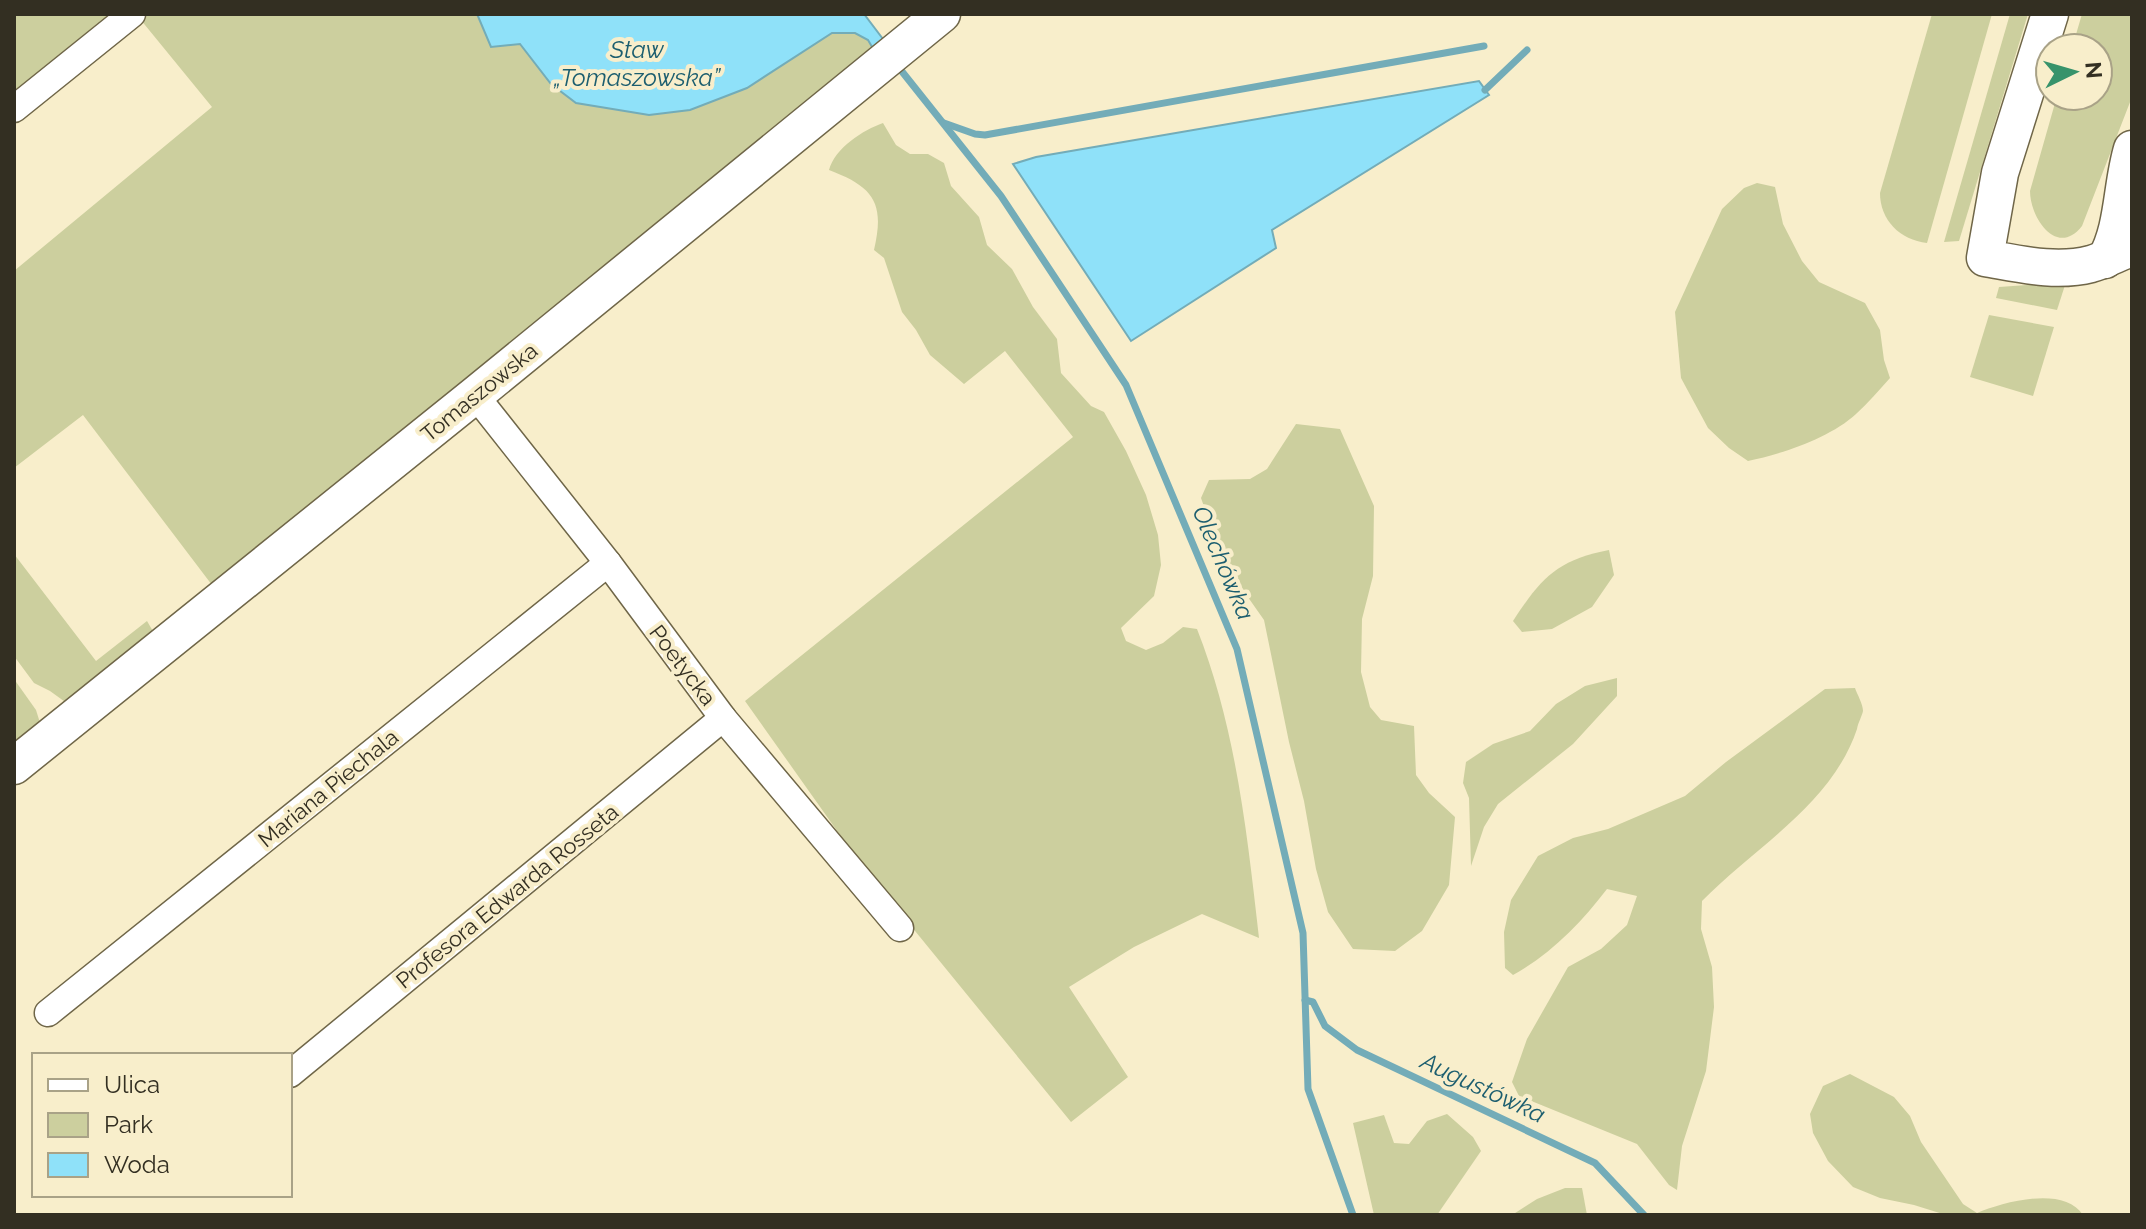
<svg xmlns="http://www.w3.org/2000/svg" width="2146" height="1229" font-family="Raleway,sans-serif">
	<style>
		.green { fill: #cccf9e }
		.water { fill: #8fe1f9; stroke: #73acb8; stroke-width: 2 }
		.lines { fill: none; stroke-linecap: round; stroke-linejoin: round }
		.stream { stroke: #73acb8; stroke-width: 7 }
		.street-casing { stroke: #6f6648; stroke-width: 29 }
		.secondary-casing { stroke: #6f6648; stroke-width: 39 }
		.street { stroke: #fff; stroke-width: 26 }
		.secondary { stroke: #fff; stroke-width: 36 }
		.labels { text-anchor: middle; stroke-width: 8; stroke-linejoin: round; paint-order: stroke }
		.street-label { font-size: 22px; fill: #332f22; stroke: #f8eecb }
		.water-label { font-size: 24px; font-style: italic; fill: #1c5e6f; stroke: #f8eecb }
	</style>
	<rect width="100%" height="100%" fill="#f8eecb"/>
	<g class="green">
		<polygon points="14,14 125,14 14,104"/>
		<polygon points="136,14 477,14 491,47 520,44 551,84 576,103 649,115 690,110 747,88 832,33 855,33 868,40 875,52 212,585 83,415 14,468 14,271 212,107"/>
		<path d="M 1932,14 L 1992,14 L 1927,243 C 1900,240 1880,220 1880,193 Z"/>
		<polygon points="2010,14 2028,14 1959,241 1944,242"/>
		<path d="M 2082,14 L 2132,14 L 2132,97 L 2082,226 C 2057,258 2030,218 2030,191 L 2057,96 L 2098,96 L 2098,48 L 2072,48 Z"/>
		<path d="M 883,123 L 896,145 L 910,154 L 928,154 L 944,163 L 951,186 L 979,217 L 987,245 L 1012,269 L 1033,307 L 1057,339 L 1061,373 L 1091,406 L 1104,412 L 1126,451 L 1146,495 L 1158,535 L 1161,565 L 1154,596 L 1121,628 L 1126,641 L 1146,650 L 1163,643 L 1183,627 L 1197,629 C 1236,728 1247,833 1259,938 L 1202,914 L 1134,947 L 1069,987 L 1128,1077 L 1071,1122 L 862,866 L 745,701 L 1073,437 L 1005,351 L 964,384 L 930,355 L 916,330 L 902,312 L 884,258 L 874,250 C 885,203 874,187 829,170 C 835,148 863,130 883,123 Z"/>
		<path d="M 1757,183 L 1775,187 L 1783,224 L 1802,261 L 1819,282 L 1865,303 L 1880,330 L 1884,360 L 1890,378 C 1879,390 1868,403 1856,414 C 1830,438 1782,454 1748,461 L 1729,448 L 1708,428 L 1681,378 L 1675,312 L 1722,209 L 1744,188 Z"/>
		<polygon points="2066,282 2057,310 1996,298 1999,287"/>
		<polygon points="1989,315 2054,327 2033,396 1970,377"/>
		<polygon points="1296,424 1340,429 1374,506 1373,576 1362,619 1361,672 1370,707 1381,720 1414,726 1416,775 1429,793 1455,817 1449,885 1422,931 1395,951 1353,949 1328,912 1316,869 1304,801 1289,742 1264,620 1224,563 1201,498 1209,480 1250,479 1267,469"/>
		<path d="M 1609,550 L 1614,575 L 1592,607 L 1552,629 L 1522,632 L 1513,621 C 1541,578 1557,560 1609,550 Z"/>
		<polygon points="14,554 96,661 147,621 154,633 68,704 50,691 34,683 14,656"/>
		<polygon points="1617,678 1617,696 1573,744 1498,804 1484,827 1471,866 1469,798 1463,783 1466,762 1493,744 1530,731 1556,704 1585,686"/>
		<polygon points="14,679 36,710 41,726 14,747"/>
		<path d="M 1855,688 C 1857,694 1863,704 1863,711 C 1862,716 1858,723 1857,729 C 1832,804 1755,847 1702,901 L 1701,929 L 1712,967 L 1714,1007 L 1706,1071 L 1682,1146 L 1677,1190 L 1669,1185 L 1637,1144 L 1519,1096 L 1512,1082 L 1527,1039 L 1568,967 L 1601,949 L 1627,925 L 1637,896 L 1607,889 C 1581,923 1551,954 1513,975 L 1505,968 L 1504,932 L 1511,900 L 1538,856 L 1573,838 L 1608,829 L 1685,796 L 1726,762 L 1825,689 Z"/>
		<path d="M 1850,1074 L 1894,1097 L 1910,1116 L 1921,1142 L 1963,1204 L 1977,1213 C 2003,1202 2064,1185 2083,1215 L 1946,1215 L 1914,1205 L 1880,1198 L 1853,1187 L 1828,1161 L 1813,1133 L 1810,1114 L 1823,1086 Z"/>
		<polygon points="1447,1114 1473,1137 1481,1151 1437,1215 1374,1215 1353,1123 1384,1115 1394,1143 1409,1144 1427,1121"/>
		<polygon points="1565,1188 1582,1188 1587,1215 1512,1215 1537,1199"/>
	</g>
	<g class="water">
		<polygon points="477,14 864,14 886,43 875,52 868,40 855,33 832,33 747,88 690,110 649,115 576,103 551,84 520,44 491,47"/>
		<polygon points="1479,81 1489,95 1272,230 1276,248 1131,341 1013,164 1036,157"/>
	</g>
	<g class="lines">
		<g class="stream">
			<polyline points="896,64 1001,196 1126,385 1237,649 1303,933 1308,1089 1353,1215"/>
			<polyline points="1485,90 1527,50"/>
			<polyline points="944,123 975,134 985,135 1484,46"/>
			<polyline points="1305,1000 1313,1002 1325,1026 1357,1050 1595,1163 1644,1215"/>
		</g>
		<defs>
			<g id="street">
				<polyline points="14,109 132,14"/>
				<polyline points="475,395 608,563 723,718 900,928"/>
				<polyline points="48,1013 608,563"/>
				<polyline points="290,1074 723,718"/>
			</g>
			<g id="secondary">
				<path d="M 2050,14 L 2000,173 L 1985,258 C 2020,264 2056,273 2091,264 C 2105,260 2118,253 2132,248"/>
				<path d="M 2105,260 C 2124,227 2121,185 2132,149"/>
				<polyline points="14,766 475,395 942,14"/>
			</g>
		</defs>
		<use href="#street" class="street-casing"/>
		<use href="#secondary" class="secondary-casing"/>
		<use href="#street" class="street"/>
		<use href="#secondary" class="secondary"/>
	</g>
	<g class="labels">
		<g class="street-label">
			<text transform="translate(479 392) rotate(-39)" y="8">Tomaszowska</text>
			<text transform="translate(683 665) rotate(53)" y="8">Poetycka</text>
			<text transform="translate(328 788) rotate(-39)" y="8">Mariana Piechala</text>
			<text transform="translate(507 896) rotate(-39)" y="8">Profesora Edwarda Rosseta</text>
		</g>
		<g class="water-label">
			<text x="637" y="58">Staw<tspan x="637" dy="28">„Tomaszowska”</tspan></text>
			<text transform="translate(1223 563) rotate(67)" y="8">Olechówka</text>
			<text transform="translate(1483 1088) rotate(25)" y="8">Augustówka</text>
		</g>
	</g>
	<rect width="2146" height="1229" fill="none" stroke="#332f22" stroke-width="32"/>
	<rect x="32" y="1053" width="260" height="144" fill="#f8eecb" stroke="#a9a287" stroke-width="2"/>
	<rect x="48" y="1079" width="40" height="12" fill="#ffffff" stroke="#a9a287" stroke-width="2"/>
	<text x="104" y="1093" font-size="24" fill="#332f22">Ulica</text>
	<rect x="48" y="1113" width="40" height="24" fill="#cccf9e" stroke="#a9a287" stroke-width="2"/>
	<text x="104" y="1133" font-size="24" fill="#332f22">Park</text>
	<rect x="48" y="1153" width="40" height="24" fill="#8fe1f9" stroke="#a9a287" stroke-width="2"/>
	<text x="104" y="1173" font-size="24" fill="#332f22">Woda</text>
	<g transform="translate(2074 72) rotate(85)"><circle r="38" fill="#f8eecb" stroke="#a9a287" stroke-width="2"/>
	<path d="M0-6L14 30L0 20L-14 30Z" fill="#37936b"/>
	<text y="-12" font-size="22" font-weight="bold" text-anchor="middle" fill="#332f22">N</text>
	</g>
</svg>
